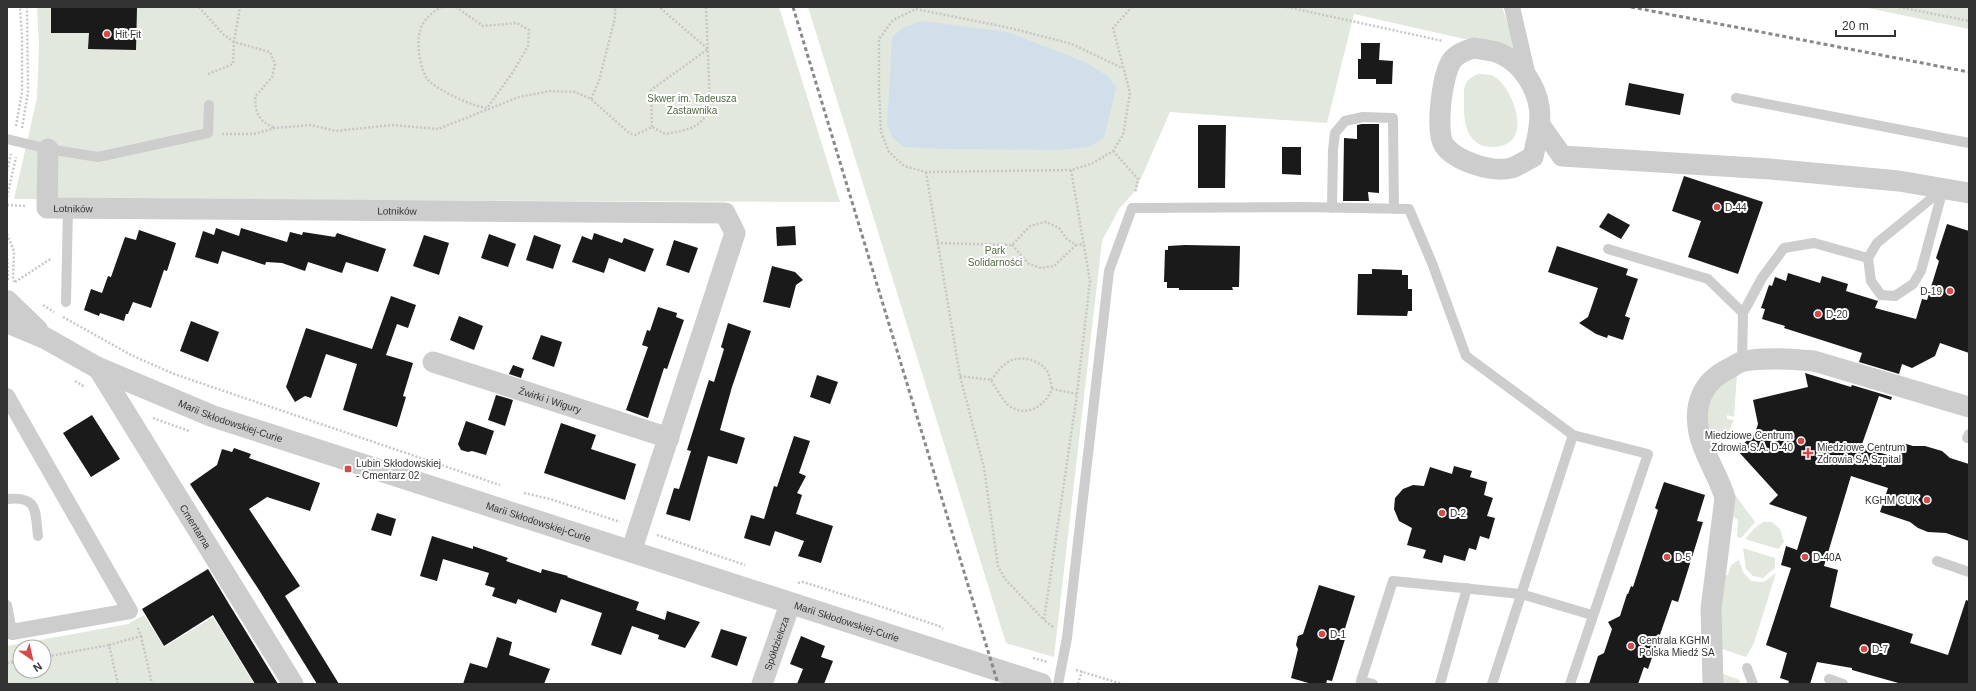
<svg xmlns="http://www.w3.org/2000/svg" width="1976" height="691" font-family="Helvetica,sans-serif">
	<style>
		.green { fill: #e2e8dd; fill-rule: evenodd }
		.water { fill: #d1dfeb }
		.building { fill: #1a1a1a }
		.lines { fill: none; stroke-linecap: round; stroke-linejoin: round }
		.path { stroke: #c7c7c7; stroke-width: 2.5; stroke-dasharray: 2 2; stroke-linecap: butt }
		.service { stroke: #cdcdcd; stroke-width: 10 }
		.pedestrian { stroke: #cdcdcd; stroke-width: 16 }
		.minor { stroke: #cdcdcd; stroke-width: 21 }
		.tertiary { stroke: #cdcdcd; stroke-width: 22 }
		.rail { stroke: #888; stroke-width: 3; stroke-dasharray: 4 3; stroke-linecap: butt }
		.poi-dot { fill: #d54b49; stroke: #fff; stroke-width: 1.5 }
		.labels { text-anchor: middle; stroke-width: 4; stroke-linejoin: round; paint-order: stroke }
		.poi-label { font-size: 10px; fill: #333; stroke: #fff; text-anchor: start }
		.park-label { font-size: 10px; fill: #526b43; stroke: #fff }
		.street-label { font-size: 10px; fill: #333; stroke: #fff }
	</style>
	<rect width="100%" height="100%" fill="#fff"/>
	<g class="green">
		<polygon points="37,7 779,7 840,202 14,199 37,98 39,45"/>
		<polygon points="808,7 1502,7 1517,51 1354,14 1327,123 1170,112 1136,190 1119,209 1102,241 1054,657 1006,643"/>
		<polygon points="1863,7 1969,7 1969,29"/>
		<path d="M 1478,74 C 1483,74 1491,74 1495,77 C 1513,89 1532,139 1501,146 C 1471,152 1463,129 1464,104 C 1464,98 1463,89 1466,83 C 1468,79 1473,76 1478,74 Z"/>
		<polygon points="1737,374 1734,417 1727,415 1727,419 1734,420 1727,435 1715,448 1705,417 1712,390"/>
		<polygon points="1733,492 1755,522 1741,538 1737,537 1738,520 1731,514"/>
		<polygon points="1763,522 1772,522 1780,529 1784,542 1778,549 1745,539 1755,528"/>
		<polygon points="1743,548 1775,558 1775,568 1763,578 1753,576 1746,569"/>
		<polygon points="1739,560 1743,572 1751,581 1764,582 1776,573 1754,643 1746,657 1722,649 1718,620 1722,574 1728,575 1731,565"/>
		<path d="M 144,615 L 164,647 L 213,617 L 254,684 L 7,684 L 7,646 L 128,624 ZM 20,647 L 44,647 L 44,671 L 20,671 Z"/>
		<polygon points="1723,674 1740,680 1739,684 1723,684"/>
	</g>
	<polygon class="water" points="921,21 1008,32 1087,63 1109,77 1116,88 1104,138 1089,147 1059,150 947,149 904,147 893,138 887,126 892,37 903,28"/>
	<g class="building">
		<polygon points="51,7 137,8 136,50 88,49 89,33 51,33"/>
		<polygon points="1361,43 1380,43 1379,60 1393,61 1392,84 1376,84 1376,79 1358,79 1358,59 1361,59"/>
		<polygon points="1629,83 1684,94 1680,115 1625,105"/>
		<polygon points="1362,124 1379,124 1379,193 1368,192 1369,201 1343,201 1344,138 1357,139 1357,125"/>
		<polygon points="1198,125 1226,125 1225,188 1198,188"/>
		<polygon points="1282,147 1301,147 1301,175 1282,174"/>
		<polygon points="1684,176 1763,202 1738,274 1688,257 1701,221 1672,211"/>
		<polygon points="1608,213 1630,225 1621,239 1599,227"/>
		<polygon points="1947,224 1969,231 1969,353 1940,343 1935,356 1912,368 1902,364 1899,374 1859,362 1862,353 1784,328 1785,326 1762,319 1765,309 1761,308 1769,285 1772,286 1775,277 1786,281 1788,273 1820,283 1822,276 1848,284 1846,291 1878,301 1875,308 1916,319 1922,299 1927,300 1939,261 1936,258"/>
		<polygon points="795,226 796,245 777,246 776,227"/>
		<polygon points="216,228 239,236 241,228 287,242 290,232 302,235 303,232 335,237 337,233 386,249 378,272 346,262 342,273 308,262 305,271 282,263 266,262 265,265 222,251 218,264 195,257 203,231 214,235"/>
		<polygon points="139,230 176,243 167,271 164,270 151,308 133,302 128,314 126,314 124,321 100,313 99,316 84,310 91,289 102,293 108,276 111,277 125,237 136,240"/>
		<polygon points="594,233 622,243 624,238 654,249 645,272 609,258 604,273 572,262 582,236 592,240"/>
		<polygon points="489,234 516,244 508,267 481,258"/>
		<polygon points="424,235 449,243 439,275 413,266"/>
		<polygon points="534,235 561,245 553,269 526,260"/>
		<polygon points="674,240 698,248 689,273 666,265"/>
		<polygon points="1185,245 1240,246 1239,287 1232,287 1233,290 1179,290 1179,288 1167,288 1167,282 1164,282 1165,250 1168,250 1168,246"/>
		<polygon points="1557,246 1628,269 1626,275 1638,279 1625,316 1630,318 1623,340 1608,335 1607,338 1596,334 1579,323 1588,317 1598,288 1548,272"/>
		<polygon points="772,266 795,272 803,280 796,285 790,308 763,302"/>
		<polygon points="1372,269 1402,270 1402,275 1408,275 1408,289 1412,289 1412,311 1408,311 1407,316 1357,315 1358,274 1372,274"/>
		<polygon points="391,296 416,305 408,328 397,324 386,355 413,363 403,396 406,397 397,427 343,410 357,364 326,354 311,398 305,396 295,402 286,387 306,328 372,349"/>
		<polygon points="658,307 677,313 676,317 684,320 667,369 664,368 648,418 626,410 648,347 642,345 647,330 650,331"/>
		<polygon points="459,316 483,326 474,350 450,340"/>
		<polygon points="191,321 219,332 208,362 180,351"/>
		<polygon points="728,323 751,331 732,387 720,430 745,438 737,464 708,456 690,521 666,514 674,488 679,489 691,451 687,450 709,380 714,382 724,349 721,347"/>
		<polygon points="541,335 562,342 554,367 532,359"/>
		<polygon points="513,365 524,369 521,378 509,374"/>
		<polygon points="1805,373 1851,387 1852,385 1892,397 1891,400 1879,396 1861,447 1898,458 1903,443 1913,446 1925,446 1942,451 1950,458 1969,464 1969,541 1946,533 1928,532 1918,528 1910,522 1880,512 1888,488 1851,476 1824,566 1838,570 1830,607 1913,634 1910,643 1948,655 1966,600 1969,601 1969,684 1902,684 1852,670 1852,668 1817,662 1810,684 1788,684 1789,681 1780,678 1787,653 1766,645 1791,568 1781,565 1786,546 1797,550 1807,517 1769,504 1778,495 1737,450 1755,433 1758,424 1753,400 1808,387"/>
		<polygon points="817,375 838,382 830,404 810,397"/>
		<polygon points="496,395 513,400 505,426 488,420"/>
		<polygon points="92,415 120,459 91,477 63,433"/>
		<polygon points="466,421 494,431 486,455 472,451 468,452 461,450 458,444"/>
		<polygon points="561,423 596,435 591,449 636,464 625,500 544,473"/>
		<polygon points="794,436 810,441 799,473 806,476 797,493 802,495 796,514 833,526 821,563 798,556 804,541 775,531 770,546 744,538 751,515 764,519 774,486 777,487"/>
		<polygon points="234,448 251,454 249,458 320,483 310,511 267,497 249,509 300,586 285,596 339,684 317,684 259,590 190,484 217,465 222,449 232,452"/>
		<polygon points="1454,466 1472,471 1470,477 1487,482 1484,495 1493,498 1487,516 1495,518 1489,539 1480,536 1476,550 1469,548 1465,561 1444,555 1442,563 1423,558 1426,550 1407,545 1412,528 1399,521 1394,509 1395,498 1403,489 1413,485 1424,486 1430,467 1452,474"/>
		<polygon points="1664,482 1705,495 1697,521 1703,522 1678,602 1672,600 1648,669 1644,667 1638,684 1589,684 1598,656 1604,653 1612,629 1608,622 1620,616 1627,594 1628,594 1631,586 1633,587 1658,510 1655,508"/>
		<polygon points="377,513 396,519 391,536 371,530"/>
		<polygon points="432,536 473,549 473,546 508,558 506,561 541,573 542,569 568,576 567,577 639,602 636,610 665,620 667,611 700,622 685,648 658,639 659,635 632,626 621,655 591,645 602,613 561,599 556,613 518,599 516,604 492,596 495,588 485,585 489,573 443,559 437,581 420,576"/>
		<polygon points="208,569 229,604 278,684 255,684 213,615 164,646 142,609"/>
		<polygon points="1319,585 1355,596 1343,635 1346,636 1332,681 1327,680 1326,684 1312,684 1291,678 1298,649 1296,645 1298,636 1303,634"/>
		<polygon points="721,629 747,637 737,666 711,657"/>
		<polygon points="801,636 825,646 821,657 833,661 824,684 797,684 803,669 790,664"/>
		<polygon points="497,637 512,642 509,655 550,669 544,684 463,684 470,663 487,668"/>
	</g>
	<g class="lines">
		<g class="path">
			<path d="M 199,7 L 223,34 L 234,42 L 270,52 L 275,64 L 272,77 L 255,97 C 256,114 258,120 274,128"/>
			<path d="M 442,7 C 434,10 422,21 420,31 C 416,44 420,71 429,81 C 441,92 472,106 487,108 L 513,72 L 528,46 L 529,30 L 517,23 L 483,26 L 456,7"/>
			<polyline points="615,7 623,7"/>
			<polyline points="1287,7 1443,41"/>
			<polyline points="1899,7 1969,21"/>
			<polyline points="208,74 233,64 234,42 240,7"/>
			<polyline points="591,99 599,81 615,18 615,7"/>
			<polyline points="16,126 22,92 22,37 20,7"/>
			<polyline points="652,127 651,90 708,49 659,7"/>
			<polyline points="22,128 28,92 27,7"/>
			<path d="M 222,134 L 254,134 L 275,128 L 311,125 L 336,131 L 392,125 L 438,129 L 519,97 L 550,91 L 575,92 L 591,99 L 629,133 L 635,135 L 652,127 L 665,134 C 687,130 703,129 710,105 L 706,7"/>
			<polyline points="1113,151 1138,179 1135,193"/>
			<polyline points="1071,170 926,172 904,166 889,152 881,132 879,90 879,39 893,20 916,9 1010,28 1072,44 1122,68"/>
			<polyline points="7,171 11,154"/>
			<polyline points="926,172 960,376 984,468 998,566 1005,579 1044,620"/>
			<polyline points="7,197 16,157"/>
			<polyline points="7,205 26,206"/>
			<polyline points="7,234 14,251 13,277 14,282"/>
			<polyline points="937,243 1012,245 1030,226 1046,222 1059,228 1067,239 1076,245 1084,244"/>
			<polyline points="1012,245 1029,264 1041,268 1054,266 1076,245"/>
			<polyline points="7,254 8,281"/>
			<polyline points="15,282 52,258"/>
			<polyline points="43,305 54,312"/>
			<polyline points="63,317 131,355 174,374 500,485"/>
			<path d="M 960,376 L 991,380 C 994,385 1003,400 1007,404 C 1024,419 1045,407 1052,389 L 1077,394"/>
			<path d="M 991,380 C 996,374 1000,367 1008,362 C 1019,355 1039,359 1047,371 C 1050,376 1051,383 1052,389"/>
			<polyline points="75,381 85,387"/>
			<polyline points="153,418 189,431"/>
			<polyline points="524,493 550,499 620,522"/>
			<polyline points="657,535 745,565"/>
			<polyline points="798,583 803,582 867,602 939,626 943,629"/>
			<polyline points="1053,627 1044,620 1077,394 1090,281 1071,170 1091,164 1113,151 1123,135 1130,93 1113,28 1132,7"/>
			<polyline points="141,636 152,684"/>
			<polyline points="44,657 109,645"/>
			<polyline points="1033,658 1048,662"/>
			<polyline points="7,663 20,661"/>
			<polyline points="1076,670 1122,684"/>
			<polyline points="118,684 109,645 141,636 137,626"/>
			<polyline points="1078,684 1082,671"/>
		</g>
		<g class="service">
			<polyline points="1736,98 1969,143"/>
			<polyline points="7,139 48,149 98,157 208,133 209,105"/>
			<polyline points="1332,208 1333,150 1335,133 1345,121 1363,117 1393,118 1394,209"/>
			<polyline points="1608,249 1708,279 1743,313"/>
			<polyline points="1868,258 1871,281 1881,295 1895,296 1913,284 1921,271 1943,189"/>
			<polyline points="66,302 68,208"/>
			<polyline points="1742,362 1743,313 1762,278 1784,248 1814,243 1868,258 1877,243 1943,189"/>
			<polyline points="1969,434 1967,438 1969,438"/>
			<path d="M 7,499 C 38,496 35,510 38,536"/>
			<polyline points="1937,561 1969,572"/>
			<polyline points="7,605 12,632 7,633"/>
			<polyline points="1747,668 1753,684"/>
			<polyline points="1829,679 1843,684"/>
			<polyline points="1058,684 1067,638 1109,271 1132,208 1303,207 1409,209 1432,263 1466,356 1573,435 1648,454 1570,684"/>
			<polyline points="1373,684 1361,681 1393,581 1521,594 1592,615"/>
			<polyline points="1440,684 1467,588"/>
			<polyline points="1492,684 1573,435"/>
		</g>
		<g class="pedestrian">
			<polyline points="1512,7 1528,76"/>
			<polyline points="7,396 130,611 12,632"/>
		</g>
		<g class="minor">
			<path d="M 1474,48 C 1481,49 1489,50 1496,52 C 1525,62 1544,97 1539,127 C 1538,137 1535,147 1533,157 C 1526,160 1518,166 1511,168 C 1492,173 1455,161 1444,145 C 1435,131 1442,72 1453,59 C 1458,53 1467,50 1474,48 Z"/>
			<polyline points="1540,125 1562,156 1770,169 1899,181 1969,193"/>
			<path id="s1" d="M 48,149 L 47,208 L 725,213 L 735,233 L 631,552"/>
			<path id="s2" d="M 433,362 L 669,438"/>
			<path id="s3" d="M 98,368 L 293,684"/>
			<path id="s4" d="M 762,684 L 790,604"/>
			<path d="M 1713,684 L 1711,609 L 1725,498 C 1719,476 1704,456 1699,433 C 1693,403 1703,381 1730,368 C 1735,365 1739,362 1744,361 C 1767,357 1792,359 1814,361 L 1969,407"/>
		</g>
		<g class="tertiary">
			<polyline points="7,301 37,330"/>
			<path id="s5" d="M 7,322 L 45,338 L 98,368 L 212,416 L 1041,684"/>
		</g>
		<g class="rail">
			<polyline points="793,7 998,684"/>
			<polyline points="1631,7 1969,72"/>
		</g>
	</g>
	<g class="poi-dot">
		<circle cx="107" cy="34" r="4"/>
		<circle cx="1717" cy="207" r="4"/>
		<circle cx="1950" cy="291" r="4"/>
		<circle cx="1818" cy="314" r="4"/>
		<circle cx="1801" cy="441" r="4"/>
		<path d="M1806 447h4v4h4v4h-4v4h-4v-4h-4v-4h4z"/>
		<rect x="344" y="465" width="8" height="8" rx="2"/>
		<circle cx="1927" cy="500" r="4"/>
		<circle cx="1442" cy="513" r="4"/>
		<circle cx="1667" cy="557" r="4"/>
		<circle cx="1805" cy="557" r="4"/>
		<circle cx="1322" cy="634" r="4"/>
		<circle cx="1631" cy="646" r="4"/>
		<circle cx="1864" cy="649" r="4"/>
	</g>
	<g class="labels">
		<g class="poi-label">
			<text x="115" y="38">Hit Fit</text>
			<text x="1725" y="211">D-44</text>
			<text x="1942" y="295" text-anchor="end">D-19</text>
			<text x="1826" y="318">D-20</text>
			<text x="1793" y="439" text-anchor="end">Miedziowe Centrum<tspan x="1793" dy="12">Zdrowia S.A. D-40</tspan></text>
			<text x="1817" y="451">Miedziowe Centrum<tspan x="1817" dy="12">Zdrowia SA Szpital</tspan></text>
			<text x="356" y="467">Lubin Skłodowskiej<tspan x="356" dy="12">- Cmentarz 02</tspan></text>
			<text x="1919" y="504" text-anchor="end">KGHM CUK</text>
			<text x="1450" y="517">D-2</text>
			<text x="1675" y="561">D-5</text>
			<text x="1813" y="561">D-40A</text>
			<text x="1330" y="638">D-1</text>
			<text x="1639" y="644">Centrala KGHM<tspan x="1639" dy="12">Polska Miedź SA</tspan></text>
			<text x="1872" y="653">D-7</text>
		</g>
		<g class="park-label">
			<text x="692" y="102">Skwer im. Tadeusza<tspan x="692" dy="12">Zastawnika</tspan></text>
			<text x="995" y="254">Park<tspan x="995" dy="12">Solidarności</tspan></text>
		</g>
		<g class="street-label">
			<text dy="4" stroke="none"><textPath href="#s1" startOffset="85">Lotników</textPath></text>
			<text dy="4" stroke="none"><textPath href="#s1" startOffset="409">Lotników</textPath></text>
			<text dy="4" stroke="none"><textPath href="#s2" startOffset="123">Żwirki i Wigury</textPath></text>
			<text dy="4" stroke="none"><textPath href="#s5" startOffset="245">Marii Skłodowskiej-Curie</textPath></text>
			<text dy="4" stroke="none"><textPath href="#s5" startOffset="569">Marii Skłodowskiej-Curie</textPath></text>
			<text dy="4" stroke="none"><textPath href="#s3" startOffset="186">Cmentarna</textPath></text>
			<text dy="4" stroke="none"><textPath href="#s5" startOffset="893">Marii Skłodowskiej-Curie</textPath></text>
			<text dy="4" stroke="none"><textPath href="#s4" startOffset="43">Spółdzielcza</textPath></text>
		</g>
	</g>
	<rect width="1976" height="691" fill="none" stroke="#333333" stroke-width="16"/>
	<g transform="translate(32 659) rotate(146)"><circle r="19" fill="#ffffff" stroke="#adadad"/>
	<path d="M0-3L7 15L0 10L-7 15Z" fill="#d54b49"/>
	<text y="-6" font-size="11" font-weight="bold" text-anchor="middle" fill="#333333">N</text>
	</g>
	<path d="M1836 30v6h59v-6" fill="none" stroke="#333333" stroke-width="2"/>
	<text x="1842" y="30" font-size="12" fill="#333333" stroke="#ffffff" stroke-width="3" paint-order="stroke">20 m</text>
</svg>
